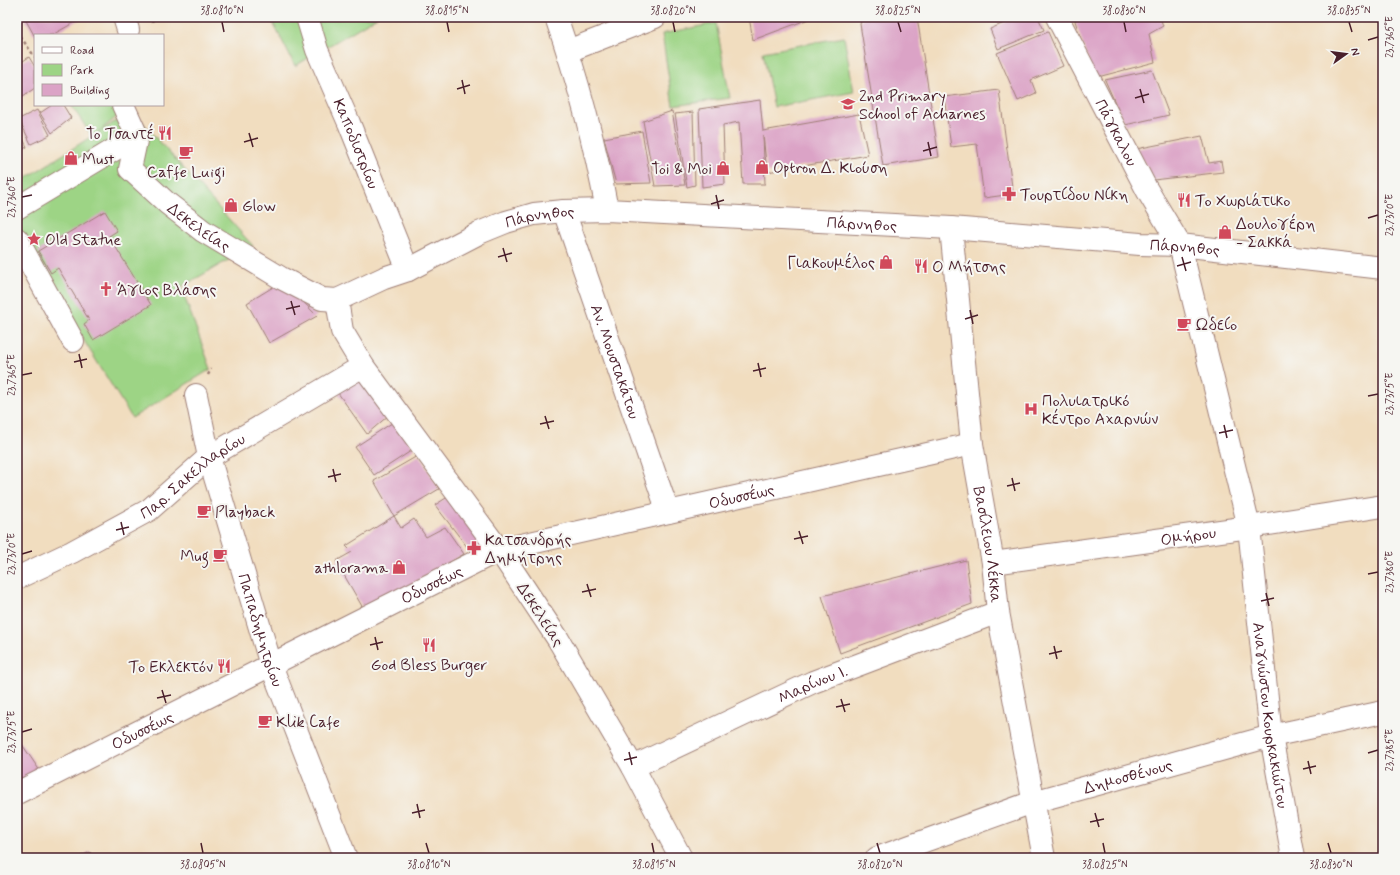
<svg xmlns="http://www.w3.org/2000/svg" width="1400" height="875" font-family="Mynerve,sans-serif">
	<style>
		.green { fill: #9dd485; stroke: #747a58 }
		.building { fill: #dba3c6 }
		.lines { fill: none; stroke-linecap: round; stroke-linejoin: round }
		.minor-casing { stroke: #9e7e75; stroke-width: 24 }
		.path { stroke: #9e7e75; stroke-width: 2.5; stroke-dasharray: 3 3; stroke-linecap: butt }
		.minor { stroke: #fff; stroke-width: 22 }
		.ticks { fill: none; stroke: #4a1f2b; stroke-width: 1.5 }
		.labels { text-anchor: middle; stroke-width: 4; stroke-linejoin: round; paint-order: stroke }
		.poi-label { font-size: 16px; fill: #4a1f2b; stroke: #f6f6f2; text-anchor: start }
		.street-label { font-size: 16px; fill: #4a1f2b; stroke: #f6f6f2 }
		.neatline { fill: none; stroke: #4a1f2b; stroke-width: 1.5 }
		.ticks-label { font-size: 10px; text-anchor: middle; fill: #4a1f2b }
	</style>
	<rect width="100%" height="100%" fill="#f6f6f2"/>
	<filter id="ink" filterUnits="userSpaceOnUse"><feTurbulence type="fractalNoise" baseFrequency=".025" numOctaves="2"/><feDisplacementMap in="SourceGraphic" scale="8" xChannelSelector="R" yChannelSelector="G"/><feConvolveMatrix kernelMatrix="1 2 1 2 8 2 1 2 1" color-interpolation-filters="sRGB"/></filter>
	<filter id="wash" filterUnits="userSpaceOnUse"><feTurbulence type="fractalNoise" baseFrequency=".012" numOctaves="4" result="noise"/><feDisplacementMap in="SourceGraphic" scale="16" xChannelSelector="R" yChannelSelector="G"/><feGaussianBlur stdDeviation="0.9" result="paint"/><feColorMatrix in="noise" values="0 0 0 0 0 0 0 0 0 0 0 0 0 0 0 0 0 1.4 0 .05"/><feComposite in="paint" operator="in"/></filter>
	<g filter="url(#wash)">
		<rect width="100%" height="100%" fill="#f1ddbf"/>
		<g class="green">
			<polygon points="270,17 377,17 295,66"/>
			<polygon points="716,23 730,98 673,106 662,34"/>
			<polygon points="844,37 854,92 774,107 763,52"/>
			<polygon points="71,105 123,105 125,110 97,133 132,111 253,246 181,287 211,369 132,418 17,233 17,184 92,136"/>
		</g>
		<g id="blocks">
			<g class="building">
				<polygon points="24,17 84,17 52,35 34,35"/>
				<polygon points="749,17 814,17 753,40"/>
				<polygon points="874,17 917,17 939,157 883,166 860,24 862,19"/>
				<polygon points="1018,17 1038,17 1044,30 998,49 990,29"/>
				<polygon points="1077,17 1160,17 1163,26 1149,34 1155,62 1094,78 1075,21"/>
				<polygon points="1048,32 1063,66 1031,80 1036,93 1018,101 997,53"/>
				<polygon points="29,57 35,67 35,88 17,100 17,65"/>
				<polygon points="1152,70 1169,115 1125,125 1105,80"/>
				<polygon points="999,90 1013,194 984,198 977,144 951,147 944,97"/>
				<polygon points="760,100 763,131 859,114 868,155 767,172 763,135 765,184 743,184 739,122 723,125 725,184 702,187 699,109"/>
				<polygon points="52,105 63,105 71,118 52,133 40,113"/>
				<polygon points="37,110 50,135 31,144 19,119"/>
				<polygon points="672,111 685,185 655,186 643,121"/>
				<polygon points="693,112 695,185 687,187 675,114"/>
				<polygon points="17,126 27,147 17,152"/>
				<polygon points="642,131 651,183 616,184 604,138"/>
				<polygon points="1202,136 1209,163 1221,161 1223,172 1154,180 1136,149"/>
				<polygon points="105,211 117,231 109,236 151,305 93,340 84,324 89,320 58,268 51,273 38,251"/>
				<polygon points="283,281 317,316 269,343 247,303"/>
				<polygon points="359,377 389,415 367,434 338,393"/>
				<polygon points="395,421 414,449 374,475 355,447"/>
				<polygon points="419,455 439,489 394,516 374,481"/>
				<polygon points="454,493 490,542 471,552 435,505"/>
				<polygon points="394,516 401,528 414,519 426,537 445,527 464,554 383,601 363,608 336,561 352,552 346,546"/>
				<polygon points="966,560 972,604 840,653 822,596"/>
				<polygon points="17,737 40,771 17,783"/>
				<polygon points="90,852 93,858 77,858"/>
			</g>
		</g>
	</g>
	<g filter="url(#ink)">
		<use href="#blocks" fill-opacity="0" stroke="#9e7e75" stroke-width="1"/>
		<g class="lines">
			<defs>
				<g id="minor">
					<polyline points="124,17 128,30"/>
					<path id="s1" d="M 307,17 L 317,50 L 349,123 L 408,270"/>
					<path d="M 556,17 C 578,80 595,145 607,210"/>
					<path id="s2" d="M 1057,17 L 1147,190 L 1180,245 L 1249,527 L 1271,736 L 1293,858"/>
					<polyline points="568,51 655,17"/>
					<path id="s3" d="M 123,105 L 137,136 L 130,169 L 167,203 L 203,231 L 281,278 L 322,299 L 337,300"/>
					<polyline points="17,208 137,136"/>
					<path id="s4" d="M 564,211 L 668,512"/>
					<path id="s5" d="M 951,228 L 972,444 L 993,563 L 998,612 L 1044,858"/>
					<polyline points="17,239 73,341"/>
					<path id="s6" d="M 196,395 L 209,457 L 271,665 L 346,858"/>
					<path id="s7" d="M 993,563 L 1249,527 L 1383,506"/>
					<path id="s8" d="M 17,578 L 72,552 L 149,510 L 209,457 L 363,366"/>
					<path id="s9" d="M 633,767 L 813,682 L 998,612"/>
					<path id="s10" d="M 17,793 L 499,550 L 972,444"/>
					<path id="s11" d="M 681,858 L 633,767 L 558,639 L 499,550 L 363,366 L 342,331 L 337,300 L 384,278 L 408,270 L 479,233 L 506,222 L 534,214 L 564,211 L 607,210 L 951,228 L 1140,244 L 1180,245 L 1383,268"/>
					<path id="s12" d="M 877,858 L 1033,802 L 1271,736 L 1383,712"/>
				</g>
			</defs>
			<use href="#minor" class="minor-casing"/>
			<g class="path">
				<polyline points="151,21 163,17"/>
				<polyline points="17,32 35,57"/>
				<polyline points="208,375 211,369"/>
			</g>
			<use href="#minor" class="minor"/>
		</g>
	</g>
	<path class="ticks" d="M 222,22 L 224,32M 447,22 L 449,32M 673,22 L 675,32M 898,22 L 901,32M 1124,22 L 1126,32M 1349,22 L 1352,32M 1368,40 L 1378,37M 462,80 L 465,94M 457,89 L 470,85M 1140,89 L 1144,103M 1135,98 L 1149,94M 249,133 L 253,147M 244,142 L 258,138M 928,142 L 931,156M 923,151 L 937,147M 716,195 L 719,209M 22,197 L 32,195M 711,204 L 724,200M 1368,218 L 1378,215M 503,248 L 507,262M 498,257 L 512,253M 1182,257 L 1186,271M 1177,266 L 1191,262M 291,301 L 295,315M 286,309 L 300,306M 970,310 L 973,324M 965,319 L 978,315M 79,354 L 82,368M 74,362 L 87,359M 758,363 L 761,377M 753,371 L 766,368M 22,375 L 32,373M 1368,396 L 1378,394M 545,416 L 549,429M 540,424 L 554,421M 1224,425 L 1227,438M 1219,433 L 1233,430M 333,469 L 336,482M 328,477 L 341,474M 1012,478 L 1015,491M 1007,486 L 1020,483M 121,522 L 124,535M 116,530 L 129,527M 799,531 L 803,544M 794,539 L 808,536M 22,554 L 32,551M 1368,574 L 1378,572M 587,584 L 591,597M 582,592 L 596,589M 1266,593 L 1269,606M 1261,601 L 1274,598M 375,637 L 378,650M 370,645 L 383,642M 1054,646 L 1057,659M 1049,654 L 1062,651M 162,690 L 166,703M 157,698 L 171,695M 841,699 L 845,712M 836,707 L 850,704M 22,732 L 32,729M 629,752 L 632,765M 1368,753 L 1378,750M 624,760 L 637,757M 1308,761 L 1311,774M 1303,769 L 1316,766M 417,804 L 420,818M 412,813 L 425,810M 1095,813 L 1099,827M 1090,822 L 1104,819M 201,843 L 203,853M 426,843 L 429,853M 652,843 L 654,853M 877,843 L 880,853M 1103,843 L 1105,853M 1328,843 L 1331,853"/>
	<defs>
		<symbol id="school-bare" viewBox="-9 -9 18 18"><path d="M0-5L7-2L0 1L-7-2ZM-4 1L0 2.5L4 1V4Q0 6-4 4Z" fill="#d1495b" stroke="#f6f6f2" stroke-width="2.5" paint-order="stroke"/></symbol>
		<symbol id="restaurant-bare" viewBox="-9 -9 18 18"><path d="M-5-6h1v4h1v-4h1v4h1v-4h1v5L-1.5 .5V6h-2V.5L-5-1ZM5-6V6H3V1.5H1.5Q1.5-4 5-6Z" fill="#d1495b" stroke="#f6f6f2" stroke-width="2.5" paint-order="stroke"/></symbol>
		<symbol id="cafe-bare" viewBox="-9 -9 18 18"><path d="M-5.5-4.5H6V0H3Q3 3.5 0 3.5H-2.5Q-5.5 3.5-5.5 0ZM3-3.2v2h1.7v-2ZM-6 4.5H4V6H-6Z" fill="#d1495b" stroke="#f6f6f2" stroke-width="2.5" paint-order="stroke"/></symbol>
		<symbol id="shop-bare" viewBox="-9 -9 18 18"><path d="M-5-2.5h2.3a2.7 3.5 0 0 1 5.4 0H5L5.5 6h-11ZM-1.5-2.5h3a1.5 2.3 0 0 0-3 0Z" fill="#d1495b" stroke="#f6f6f2" stroke-width="2.5" paint-order="stroke"/></symbol>
		<symbol id="pharmacy-bare" viewBox="-9 -9 18 18"><path d="M-2-6h4v4h4v4h-4v4h-4v-4h-4v-4h4Z" fill="#d1495b" stroke="#f6f6f2" stroke-width="2.5" paint-order="stroke"/></symbol>
		<symbol id="sight-bare" viewBox="-9 -9 18 18"><path d="M0-6L1.8-2.2L6-1.7L2.9 1.2L3.7 5.4L0 3.3L-3.7 5.4L-2.9 1.2L-6-1.7L-1.8-2.2Z" fill="#d1495b" stroke="#f6f6f2" stroke-width="2.5" paint-order="stroke"/></symbol>
		<symbol id="church-bare" viewBox="-9 -9 18 18"><path d="M-1.2-6h2.4v3.5h3.3v2.4h-3.3V6h-2.4V-.1h-3.3v-2.4h3.3Z" fill="#d1495b" stroke="#f6f6f2" stroke-width="2.5" paint-order="stroke"/></symbol>
		<symbol id="hospital-bare" viewBox="-9 -9 18 18"><path d="M-5-5h3v3.5h4V-5h3V5h-3V1.5h-4V5h-3Z" fill="#d1495b" stroke="#f6f6f2" stroke-width="2.5" paint-order="stroke"/></symbol>
	</defs>
	<g fill-rule="evenodd">
		<use href="#school-bare" x="838" y="94" width="20" height="20"/>
		<use href="#restaurant-bare" x="155" y="123" width="20" height="20"/>
		<use href="#cafe-bare" x="176" y="142" width="20" height="20"/>
		<use href="#shop-bare" x="61" y="148" width="20" height="20"/>
		<use href="#shop-bare" x="752" y="157" width="20" height="20"/>
		<use href="#shop-bare" x="713" y="158" width="20" height="20"/>
		<use href="#pharmacy-bare" x="999" y="184" width="20" height="20"/>
		<use href="#restaurant-bare" x="1174" y="190" width="20" height="20"/>
		<use href="#shop-bare" x="221" y="195" width="20" height="20"/>
		<use href="#shop-bare" x="1215" y="222" width="20" height="20"/>
		<use href="#sight-bare" x="24" y="229" width="20" height="20"/>
		<use href="#shop-bare" x="876" y="252" width="20" height="20"/>
		<use href="#restaurant-bare" x="911" y="256" width="20" height="20"/>
		<use href="#church-bare" x="96" y="279" width="20" height="20"/>
		<use href="#cafe-bare" x="1174" y="314" width="20" height="20"/>
		<use href="#hospital-bare" x="1021" y="399" width="20" height="20"/>
		<use href="#cafe-bare" x="194" y="501" width="20" height="20"/>
		<use href="#pharmacy-bare" x="464" y="538" width="20" height="20"/>
		<use href="#cafe-bare" x="210" y="545" width="20" height="20"/>
		<use href="#shop-bare" x="389" y="557" width="20" height="20"/>
		<use href="#restaurant-bare" x="419" y="635" width="20" height="20"/>
		<use href="#restaurant-bare" x="214" y="656" width="20" height="20"/>
		<use href="#cafe-bare" x="255" y="711" width="20" height="20"/>
	</g>
	<g class="labels">
		<g class="poi-label">
			<text x="859" y="101">2nd Primary<tspan x="859" dy="18">School of Acharnes</tspan></text>
			<text x="154" y="139" text-anchor="end">To Τσαντέ</text>
			<text x="82" y="164">Must</text>
			<text x="773" y="173">Optron Δ. Κιούση</text>
			<text x="712" y="174" text-anchor="end">Toi &amp; Moi</text>
			<text x="186" y="177" text-anchor="middle">Caffe Luigi</text>
			<text x="1020" y="200">Τουρτίδου Νίκη</text>
			<text x="1195" y="206">Το Χωριάτικο</text>
			<text x="242" y="211">Glow</text>
			<text x="1236" y="229">Δουλογέρη<tspan x="1236" dy="18">- Σακκά</tspan></text>
			<text x="45" y="245">Old Statue</text>
			<text x="875" y="268" text-anchor="end">Γιακουμέλος</text>
			<text x="932" y="272">Ο Μήτσης</text>
			<text x="117" y="295">Άγιος Βλάσης</text>
			<text x="1195" y="330">Ωδείο</text>
			<text x="1042" y="406">Πολυιατρικό<tspan x="1042" dy="18">Κέντρο Αχαρνών</tspan></text>
			<text x="215" y="517">Playback</text>
			<text x="485" y="545">Κατσανδρής<tspan x="485" dy="18">Δημήτρης</tspan></text>
			<text x="209" y="561" text-anchor="end">Mug</text>
			<text x="388" y="573" text-anchor="end">athlorama</text>
			<text x="429" y="670" text-anchor="middle">God Bless Burger</text>
			<text x="213" y="672" text-anchor="end">Το Εκλεκτόν</text>
			<text x="276" y="727">Klik Cafe</text>
		</g>
		<g class="street-label">
			<text dy="6" stroke="none"><textPath href="#s2" startOffset="130">Πάγκαλου</textPath></text>
			<text dy="6" stroke="none"><textPath href="#s1" startOffset="136">Καποδιστρίου</textPath></text>
			<text dy="6" stroke="none"><textPath href="#s11" startOffset="880">Πάρνηθος</textPath></text>
			<text dy="6" stroke="none"><textPath href="#s11" startOffset="1203">Πάρνηθος</textPath></text>
			<text dy="6" stroke="none"><textPath href="#s3" startOffset="158">Δεκελείας</textPath></text>
			<text dy="6" stroke="none"><textPath href="#s11" startOffset="1527">Πάρνηθος</textPath></text>
			<text dy="6" stroke="none"><textPath href="#s4" startOffset="159">Αν. Μουστακάτου</textPath></text>
			<text dy="6" stroke="none"><textPath href="#s8" startOffset="204">Παρ. Σακελλαρίου</textPath></text>
			<text dy="6" stroke="none"><textPath href="#s10" startOffset="788">Οδυσσέως</textPath></text>
			<text dy="6" stroke="none"><textPath href="#s7" startOffset="197">Ομήρου</textPath></text>
			<text dy="6" stroke="none"><textPath href="#s5" startOffset="319">Βασίλειου Λέκκα</textPath></text>
			<text dy="6" stroke="none"><textPath href="#s10" startOffset="464">Οδυσσέως</textPath></text>
			<text transform="translate(541 614) rotate(57)" y="6">Δεκελείας</text>
			<text dy="6" stroke="none"><textPath href="#s6" startOffset="244">Παπαδημητρίου</textPath></text>
			<text dy="6" stroke="none"><textPath href="#s9" startOffset="198">Μαρίνου Ι.</textPath></text>
			<text dy="6" stroke="none"><textPath href="#s2" startOffset="739">Αναγνώστου Κουρκακιώτου</textPath></text>
			<text dy="6" stroke="none"><textPath href="#s10" startOffset="140">Οδυσσέως</textPath></text>
			<text dy="6" stroke="none"><textPath href="#s12" startOffset="264">Δημοσθένους</textPath></text>
		</g>
	</g>
	<rect width="1400" height="875" fill="none" stroke="#f6f6f2" stroke-width="44"/>
	<rect x="34" y="34" width="130" height="72" fill="#f6f6f2" stroke="#b1a0a2"/>
	<rect x="42" y="47" width="20" height="6" fill="#ffffff" stroke="#b1a0a2"/>
	<text x="70" y="54" font-size="12" fill="#4a1f2b">Road</text>
	<rect x="42" y="64" width="20" height="12" fill="#9dd485" stroke="#b1a0a2"/>
	<text x="70" y="74" font-size="12" fill="#4a1f2b">Park</text>
	<rect x="42" y="84" width="20" height="12" fill="#dba3c6" stroke="#b1a0a2"/>
	<text x="70" y="94" font-size="12" fill="#4a1f2b">Building</text>
	<g transform="translate(1346 54) rotate(76)" stroke="#f6f6f2" stroke-width="3" paint-order="stroke">
	<path d="M0-3L7 15L0 10L-7 15Z" fill="#4a1f2b"/>
	<text y="-6" font-size="11" font-weight="bold" text-anchor="middle" fill="#4a1f2b">N</text>
	</g>
	<rect x="22" y="22" width="1356" height="831" class="neatline"/>
	<g class="ticks-label">
		<text x="222" y="14">38.0810°N</text>
		<text x="447" y="14">38.0815°N</text>
		<text x="673" y="14">38.0820°N</text>
		<text x="898" y="14">38.0825°N</text>
		<text x="1124" y="14">38.0830°N</text>
		<text x="1349" y="14">38.0835°N</text>
		<text transform="translate(1389 37) rotate(-90)" y="4">23.7365°E</text>
		<text transform="translate(11 197) rotate(-90)" y="4">23.7360°E</text>
		<text transform="translate(1389 215) rotate(-90)" y="4">23.7370°E</text>
		<text transform="translate(11 375) rotate(-90)" y="4">23.7365°E</text>
		<text transform="translate(1389 394) rotate(-90)" y="4">23.7375°E</text>
		<text transform="translate(11 554) rotate(-90)" y="4">23.7370°E</text>
		<text transform="translate(1389 572) rotate(-90)" y="4">23.7380°E</text>
		<text transform="translate(11 732) rotate(-90)" y="4">23.7375°E</text>
		<text transform="translate(1389 750) rotate(-90)" y="4">23.7385°E</text>
		<text x="203" y="868">38.0805°N</text>
		<text x="429" y="868">38.0810°N</text>
		<text x="654" y="868">38.0815°N</text>
		<text x="880" y="868">38.0820°N</text>
		<text x="1105" y="868">38.0825°N</text>
		<text x="1331" y="868">38.0830°N</text>
	</g>
</svg>
